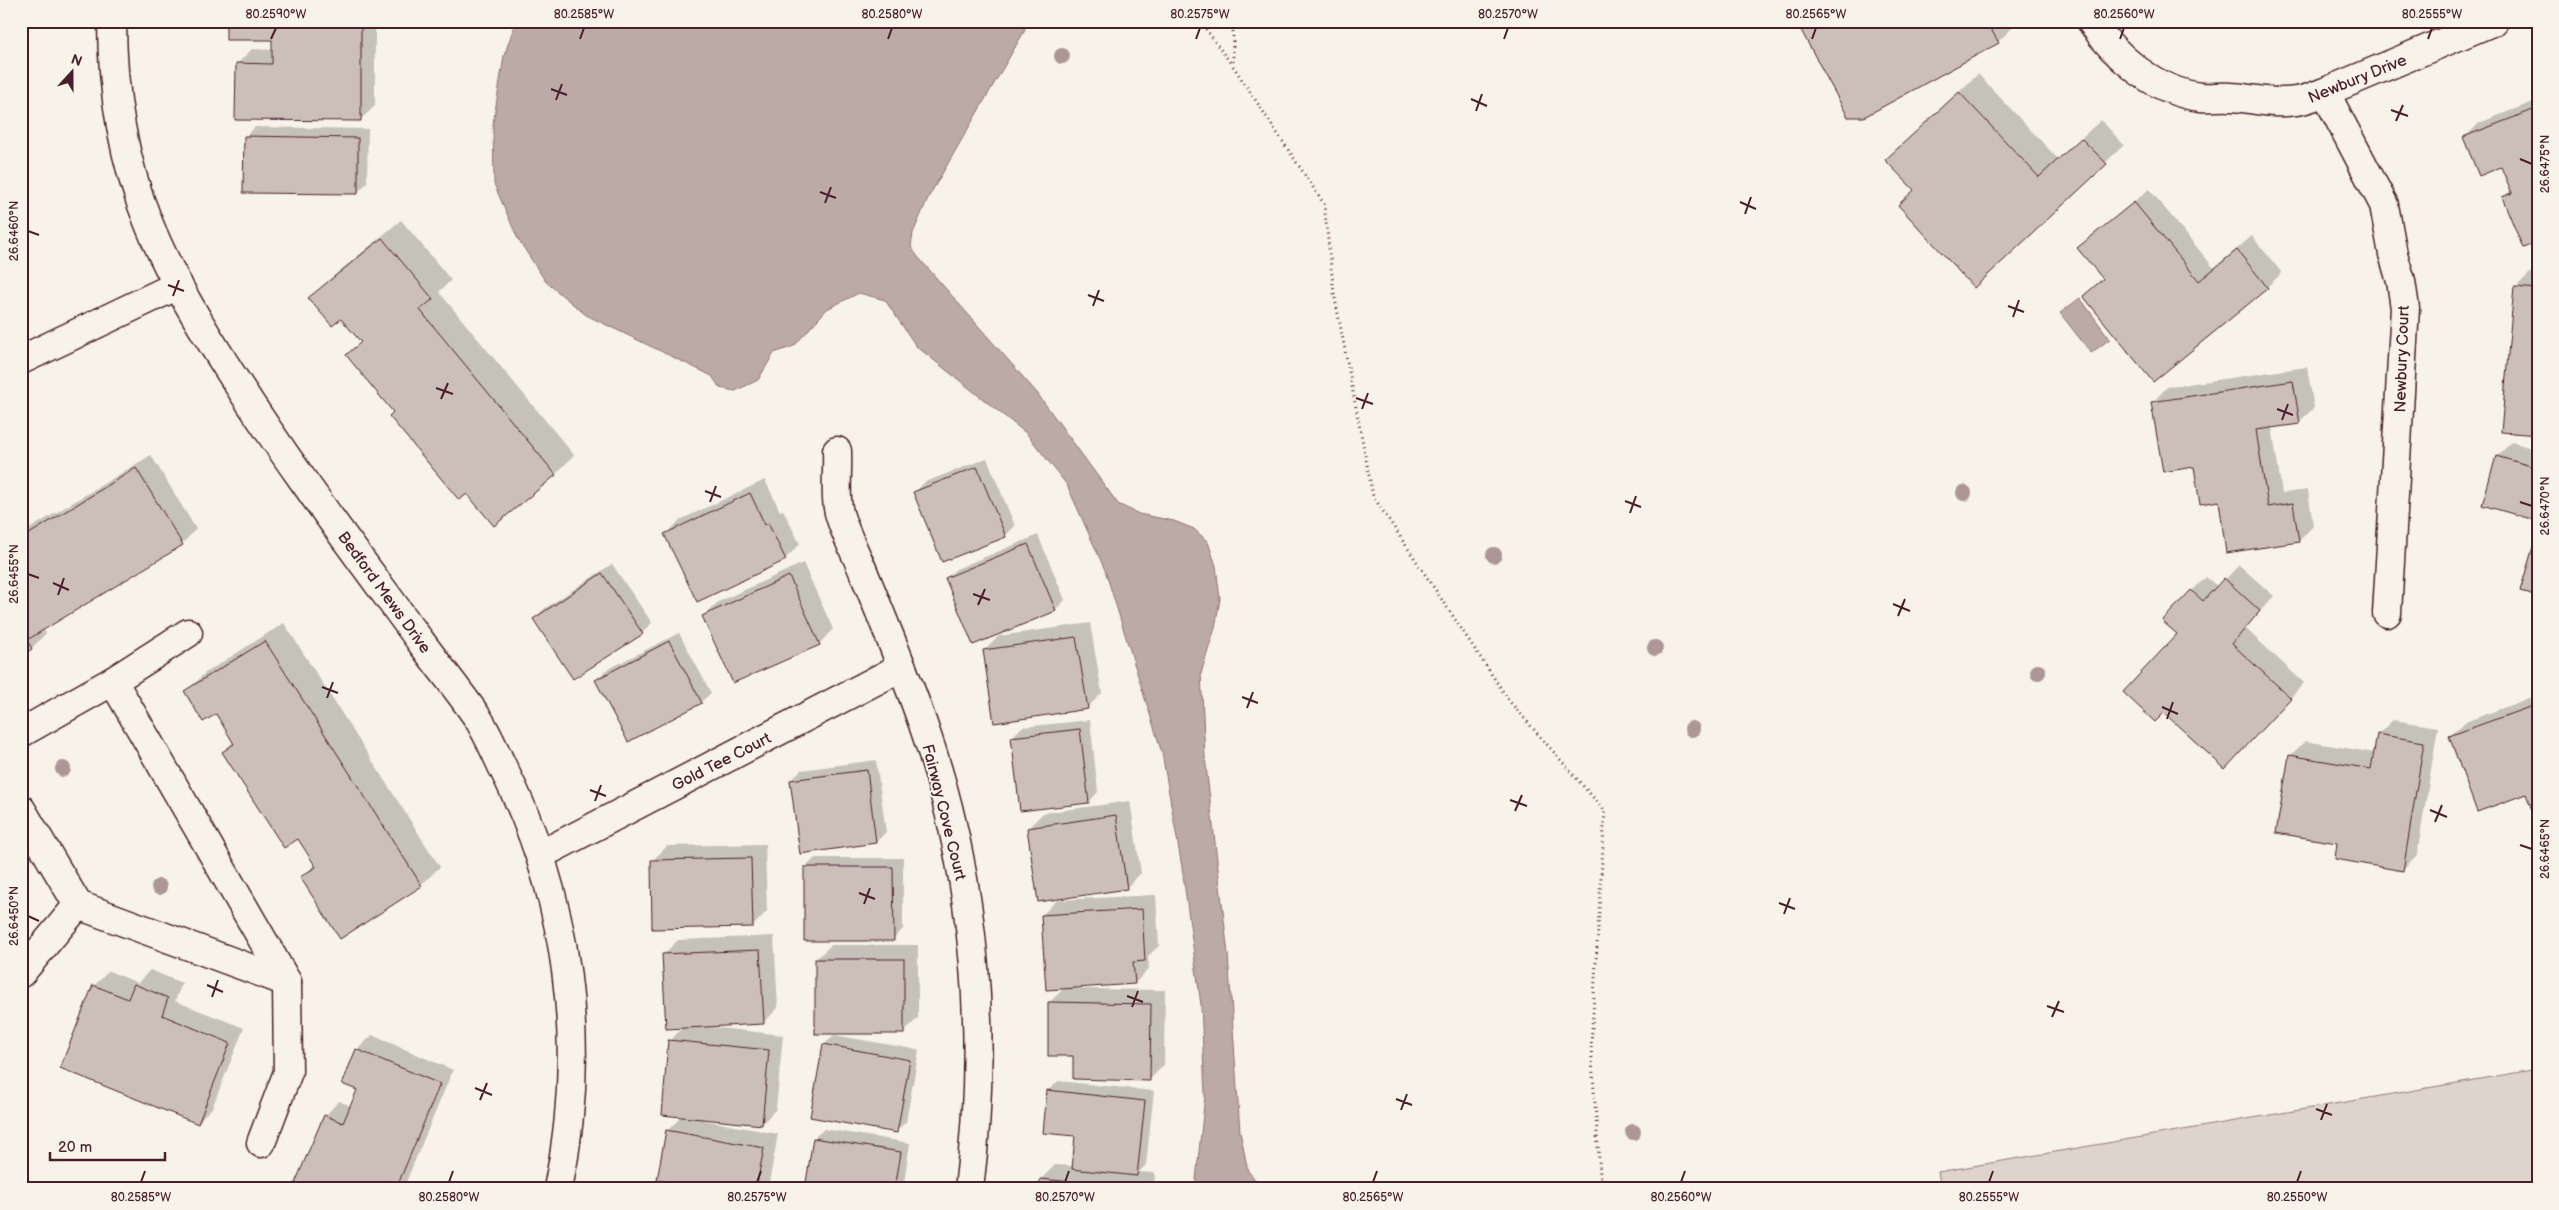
<svg xmlns="http://www.w3.org/2000/svg" width="2559" height="1210" font-family="'Balsamiq Sans',sans-serif">
	<style>
		.green { fill: #ded4cc; stroke: #947a7c }
		.water { fill: #bcaaa7; stroke: #8e7275 }
		.shadow { fill: #0003 }
		.building { fill: #ccbfb9; stroke: #4a1f2b }
		.lines { fill: none; stroke-linecap: round; stroke-linejoin: round }
		.street-casing { stroke: #4a1f2b; stroke-width: 31 }
		.path { stroke: #4a1f2b; stroke-width: 3; stroke-dasharray: 1 4; stroke-linecap: butt }
		.street { stroke: #f7f3e8; stroke-width: 28 }
		.tree { fill: #ac9796 }
		.ticks { fill: none; stroke: #4a1f2b; stroke-width: 2 }
		.labels { text-anchor: middle; stroke-width: 4; stroke-linejoin: round; paint-order: stroke }
		.street-label { font-size: 16px; fill: #4a1f2b; stroke: #f7f3e8 }
		.neatline { fill: none; stroke: #4a1f2b; stroke-width: 2 }
		.ticks-label { font-size: 12px; text-anchor: middle; fill: #4a1f2b }
	</style>
	<rect width="100%" height="100%" fill="#f7f3e8"/>
	<filter id="ink" filterUnits="userSpaceOnUse"><feTurbulence type="fractalNoise" baseFrequency=".02" numOctaves="2"/><feDisplacementMap in="SourceGraphic" scale="10" xChannelSelector="R" yChannelSelector="G"/><feConvolveMatrix kernelMatrix="1 2 1 2 8 2 1 2 1" color-interpolation-filters="sRGB"/></filter>
	<g filter="url(#ink)">
		<polygon class="green" points="2538,1069 2538,1189 1941,1189 1938,1172"/>
		<g class="water">
			<polygon points="516,21 1024,21 1025,30 928,198 913,233 911,247 918,257 1037,393 1118,504 1139,514 1174,521 1194,529 1208,542 1216,566 1220,599 1215,628 1201,673 1205,757 1228,954 1240,1132 1248,1171 1263,1189 1195,1189 1205,1095 1201,1005 1182,867 1162,753 1105,570 1067,485 1027,434 916,346 885,300 859,293 827,309 794,346 774,353 758,380 735,391 720,388 712,376 586,315 546,282 518,239 494,184 493,124 504,56"/>
			<polygon points="2080,298 2110,339 2091,353 2060,313"/>
		</g>
		<g class="shadow">
			<polygon points="227,21 375,21 375,106 360,120 237,64 252,49 273,50 274,39"/>
			<polygon points="1797,21 2009,21 2013,27 1998,42"/>
			<polygon points="1978,74 2058,159 2101,120 2124,145 1974,286 1915,190 1906,142"/>
			<polygon points="2538,100 2538,241 2504,197 2511,189 2501,165 2465,138 2479,123"/>
			<polygon points="255,127 368,129 367,183 357,193 245,137"/>
			<polygon points="2149,189 2214,268 2252,236 2282,273 2267,287 2085,296 2103,278 2079,248"/>
			<polygon points="401,220 451,280 439,292 574,455 556,474 494,524 394,412 362,341 342,317 310,298 329,280"/>
			<polygon points="2530,273 2538,274 2538,434 2515,288"/>
			<polygon points="2307,367 2314,408 2299,422 2272,427 2282,493 2308,490 2313,526 2299,541 2220,499 2153,402 2167,387"/>
			<polygon points="2512,442 2538,450 2538,520 2497,456"/>
			<polygon points="151,455 196,529 182,544 43,629 46,633 32,648 21,654 21,534"/>
			<polygon points="987,458 1015,526 1005,536 915,492 925,482"/>
			<polygon points="765,480 780,511 783,510 800,544 785,559 666,534 680,520"/>
			<polygon points="1038,535 1065,600 1055,610 946,578 956,569"/>
			<polygon points="803,563 833,629 819,644 703,616 718,602"/>
			<polygon points="612,564 652,623 642,633 534,619 544,609"/>
			<polygon points="2239,565 2274,596 2245,628 2304,683 2240,753 2178,634 2192,591 2206,577 2218,587"/>
			<polygon points="284,623 440,867 421,885 302,877 315,864 298,837 223,752 234,741 216,713 186,692 205,673"/>
			<polygon points="1090,623 1102,693 1087,708 984,651 999,636"/>
			<polygon points="679,633 711,693 701,702 596,680 606,670"/>
			<polygon points="2538,695 2538,822 2527,792 2450,736 2465,722"/>
			<polygon points="1090,720 1098,792 1089,802 1012,737 1022,727"/>
			<polygon points="2393,720 2438,727 2417,855 2403,869 2339,842 2290,756 2305,741 2375,753 2378,734"/>
			<polygon points="876,760 886,832 876,842 791,780 801,770"/>
			<polygon points="1130,801 1141,873 1126,888 1028,828 1043,813"/>
			<polygon points="765,844 767,911 753,926 652,861 667,846"/>
			<polygon points="815,858 903,858 903,929 893,939 805,868"/>
			<polygon points="21,874 25,881 21,885"/>
			<polygon points="1156,895 1159,946 1148,956 1149,969 1135,983 1078,987 1078,989 1165,990 1164,1065 1150,1079 1075,1055 1049,1003 1065,987 1042,915 1057,900"/>
			<polygon points="774,936 778,1008 763,1023 700,1026 783,1035 776,1109 762,1124 704,1118 703,1120 778,1134 768,1189 680,1189 681,1183 667,1131 682,1116 670,1041 683,1027 663,955 678,940"/>
			<polygon points="831,945 918,945 918,1018 904,1032 816,959"/>
			<polygon points="150,970 182,983 175,1001 244,1028 212,1108 197,1122 94,986 109,971 138,983"/>
			<polygon points="372,1035 453,1070 403,1189 312,1189 325,1116 339,1101 351,1106 358,1089 343,1083 357,1050"/>
			<polygon points="834,1035 919,1050 906,1122 896,1131 824,1045"/>
			<polygon points="1058,1081 1154,1091 1146,1165 1139,1172 1155,1173 1154,1189 1040,1189 1041,1179 1055,1165 1073,1166 1077,1135 1049,1090"/>
			<polygon points="824,1129 910,1143 903,1189 806,1189 814,1138"/>
			<polygon points="124,1186 133,1189 121,1189"/>
		</g>
		<g class="building">
			<polygon points="226,21 344,21 344,24 361,24 361,121 235,120 236,63 272,64 272,40 226,40"/>
			<polygon points="1796,21 1986,21 1999,43 1864,117 1848,117"/>
			<polygon points="1959,92 2039,177 2081,138 2107,164 1974,288 1898,205 1914,190 1885,160"/>
			<polygon points="2538,108 2538,242 2523,248 2502,197 2512,193 2501,167 2479,176 2463,137"/>
			<polygon points="244,136 358,138 358,194 243,193"/>
			<polygon points="2134,202 2199,281 2237,250 2268,288 2153,382 2083,296 2103,279 2077,248"/>
			<polygon points="382,238 433,299 420,310 556,475 494,526 467,494 459,500 389,416 393,412 346,355 361,342 341,319 332,326 308,298"/>
			<polygon points="2514,287 2538,289 2538,435 2501,432"/>
			<polygon points="2293,381 2300,424 2256,430 2268,507 2293,503 2299,542 2226,553 2219,501 2200,504 2194,467 2163,472 2151,402"/>
			<polygon points="2496,456 2538,468 2538,521 2482,505"/>
			<polygon points="977,467 1006,537 942,562 913,492"/>
			<polygon points="136,468 183,545 27,640 32,649 21,656 21,539"/>
			<polygon points="750,493 765,525 768,523 786,560 697,602 664,534"/>
			<polygon points="2538,530 2538,596 2520,591"/>
			<polygon points="1028,544 1056,611 973,645 945,578"/>
			<polygon points="602,573 643,634 573,679 533,619"/>
			<polygon points="789,576 820,645 733,683 702,616"/>
			<polygon points="2224,578 2260,611 2232,644 2291,698 2225,769 2164,713 2155,722 2123,692 2177,634 2162,621 2191,590 2203,601"/>
			<polygon points="1076,637 1088,709 994,723 983,650"/>
			<polygon points="265,641 422,886 340,939 300,877 316,867 298,839 284,848 222,752 234,744 216,714 203,722 184,691"/>
			<polygon points="669,641 702,703 628,742 595,680"/>
			<polygon points="2538,704 2538,826 2526,794 2477,812 2449,736"/>
			<polygon points="1080,729 1089,803 1020,811 1011,737"/>
			<polygon points="2377,734 2424,742 2403,871 2335,859 2337,843 2276,833 2289,755 2371,769"/>
			<polygon points="867,770 876,843 800,854 790,780"/>
			<polygon points="1116,815 1127,889 1038,902 1027,828"/>
			<polygon points="751,858 753,927 652,929 651,860"/>
			<polygon points="804,867 893,867 894,941 804,941"/>
			<polygon points="1142,909 1145,961 1133,962 1135,984 1046,990 1041,915"/>
			<polygon points="760,950 764,1024 666,1029 662,954"/>
			<rect x="815" y="959" width="89" height="75"/>
			<polygon points="134,984 168,998 162,1015 230,1043 198,1124 60,1068 93,985 128,999"/>
			<polygon points="1048,1002 1151,1004 1150,1081 1073,1079 1073,1056 1048,1056"/>
			<polygon points="668,1040 769,1050 762,1125 662,1115"/>
			<polygon points="823,1044 910,1060 897,1133 810,1117"/>
			<polygon points="356,1049 440,1084 396,1189 309,1189 295,1183 324,1115 343,1123 357,1090 342,1084"/>
			<polygon points="1047,1090 1145,1101 1137,1176 1072,1169 1075,1136 1043,1133"/>
			<polygon points="666,1130 764,1148 756,1189 678,1189 679,1184 657,1180"/>
			<polygon points="813,1138 901,1152 895,1189 805,1189"/>
			<polygon points="1040,1179 1141,1188 1141,1189 1039,1189"/>
		</g>
		<g class="lines">
			<defs>
				<g id="street">
					<path d="M 112,21 C 112,90 123,160 149,224 C 170,276 200,325 230,372 C 289,465 356,553 421,642 C 440,668 461,693 479,720 C 488,735 495,751 502,766 C 569,896 588,1046 558,1189"/>
					<path d="M 2091,21 C 2115,57 2156,92 2201,97 C 2211,98 2221,96 2231,97 C 2253,98 2274,105 2296,101 C 2306,100 2316,95 2325,92 L 2494,21"/>
					<polyline points="2325,92 2384,205 2393,254 2401,281 2405,308 2387,613"/>
					<polyline points="21,360 178,285"/>
					<path d="M 837,451 C 838,470 835,490 838,508 C 841,527 858,557 865,576 C 887,629 909,682 927,736 C 976,880 988,1039 969,1189"/>
					<polyline points="113,681 287,982 288,1072 261,1143"/>
					<polyline points="21,733 113,681 188,633"/>
					<polyline points="21,809 78,905 287,982"/>
					<polyline points="540,855 902,667"/>
					<polyline points="21,973 78,905"/>
				</g>
			</defs>
			<use href="#street" class="street-casing"/>
			<g class="path">
				<polyline points="1200,21 1232,65"/>
				<polyline points="1233,21 1233,66 1324,204 1334,293 1373,496 1510,702 1605,811 1591,1046 1601,1189"/>
			</g>
			<use href="#street" class="street"/>
		</g>
		<g class="tree">
			<circle cx="1062" cy="56" r="8"/>
			<circle cx="1964" cy="493" r="8"/>
			<circle cx="1494" cy="555" r="8"/>
			<circle cx="1655" cy="648" r="8"/>
			<circle cx="2038" cy="672" r="8"/>
			<circle cx="1692" cy="729" r="8"/>
			<circle cx="63" cy="769" r="8"/>
			<circle cx="159" cy="887" r="8"/>
			<circle cx="1633" cy="1132" r="8"/>
		</g>
	</g>
	<path class="ticks" d="M 271,39 L 276,28M 580,39 L 584,28M 888,39 L 892,28M 1196,39 L 1200,28M 1504,39 L 1508,28M 1812,39 L 1816,28M 2120,39 L 2124,28M 2428,39 L 2432,28M 551,89 L 567,95M 1471,99 L 1487,106M 556,100 L 562,84M 2391,110 L 2408,116M 1476,111 L 1482,94M 2396,121 L 2403,105M 2520,159 L 2532,164M 820,192 L 836,198M 1740,202 L 1756,209M 825,203 L 831,187M 1745,214 L 1751,197M 28,231 L 39,235M 168,285 L 184,291M 1088,295 L 1104,301M 173,296 L 179,280M 1093,306 L 1099,290M 2008,306 L 2024,312M 2013,317 L 2019,300M 436,388 L 453,394M 1356,398 L 1373,404M 441,399 L 448,383M 1362,409 L 1368,393M 2277,409 L 2293,415M 2282,420 L 2288,404M 705,491 L 721,497M 1625,501 L 1641,507M 710,502 L 716,486M 2520,502 L 2532,506M 1630,513 L 1636,496M 28,574 L 39,578M 53,583 L 69,590M 973,594 L 990,600M 58,595 L 64,578M 1893,604 L 1910,611M 978,605 L 985,589M 1898,616 L 1905,599M 322,687 L 338,693M 1242,697 L 1258,703M 327,698 L 333,682M 2162,707 L 2178,714M 1247,708 L 1253,692M 2167,719 L 2173,702M 590,790 L 606,796M 1510,800 L 1527,806M 595,801 L 601,785M 2430,810 L 2447,817M 1515,811 L 1522,795M 2435,822 L 2442,805M 2520,845 L 2532,849M 859,893 L 875,899M 1779,903 L 1795,909M 864,904 L 870,888M 1784,914 L 1790,898M 28,916 L 39,921M 207,985 L 223,992M 1127,996 L 1143,1002M 212,997 L 218,980M 2047,1006 L 2064,1012M 1132,1007 L 1138,991M 2052,1017 L 2059,1001M 475,1088 L 492,1095M 1396,1099 L 1412,1105M 480,1100 L 487,1083M 2316,1109 L 2332,1115M 1401,1110 L 1407,1094M 2321,1120 L 2327,1104M 141,1182 L 145,1171M 449,1182 L 453,1171M 757,1182 L 761,1171M 1065,1182 L 1069,1171M 1373,1182 L 1377,1171M 1681,1182 L 1685,1171M 1989,1182 L 1993,1171M 2297,1182 L 2301,1171"/>
	<g class="labels">
		<g class="street-label">
			<text transform="translate(2357 78) rotate(-22)" y="6">Newbury Drive</text>
			<text transform="translate(2401 359) rotate(-88)" y="6">Newbury Court</text>
			<text transform="translate(385 592) rotate(54)" y="6">Bedford Mews Drive</text>
			<text transform="translate(721 761) rotate(-27)" y="6">Gold Tee Court</text>
			<text transform="translate(945 812) rotate(76)" y="6">Fairway Cove Court</text>
		</g>
	</g>
	<rect width="2559" height="1210" fill="none" stroke="#f7f3e8" stroke-width="55"/>
	<g transform="translate(72 72) rotate(21)" stroke="#f7f3e8" stroke-width="4" paint-order="stroke">
	<path d="M0-4L9 19L0 12L-9 19Z" fill="#4a1f2b"/>
	<text y="-8" font-size="14" font-weight="bold" text-anchor="middle" fill="#4a1f2b">N</text>
	</g>
	<path d="M50 1152v8h115v-8" fill="none" stroke="#4a1f2b" stroke-width="2.5"/>
	<text x="58" y="1152" font-size="15" fill="#4a1f2b" stroke="#f7f3e8" stroke-width="4" paint-order="stroke">20 m</text>
	<rect x="28" y="28" width="2504" height="1154" class="neatline"/>
	<g class="ticks-label">
		<text x="276" y="18">80.2590°W</text>
		<text x="584" y="18">80.2585°W</text>
		<text x="892" y="18">80.2580°W</text>
		<text x="1200" y="18">80.2575°W</text>
		<text x="1508" y="18">80.2570°W</text>
		<text x="1816" y="18">80.2565°W</text>
		<text x="2124" y="18">80.2560°W</text>
		<text x="2432" y="18">80.2555°W</text>
		<text transform="translate(2545 164) rotate(-90)" y="4">26.6475°N</text>
		<text transform="translate(14 231) rotate(-90)" y="4">26.6460°N</text>
		<text transform="translate(2545 506) rotate(-90)" y="4">26.6470°N</text>
		<text transform="translate(14 574) rotate(-90)" y="4">26.6455°N</text>
		<text transform="translate(2545 849) rotate(-90)" y="4">26.6465°N</text>
		<text transform="translate(14 916) rotate(-90)" y="4">26.6450°N</text>
		<text x="141" y="1201">80.2585°W</text>
		<text x="449" y="1201">80.2580°W</text>
		<text x="757" y="1201">80.2575°W</text>
		<text x="1065" y="1201">80.2570°W</text>
		<text x="1373" y="1201">80.2565°W</text>
		<text x="1681" y="1201">80.2560°W</text>
		<text x="1989" y="1201">80.2555°W</text>
		<text x="2297" y="1201">80.2550°W</text>
	</g>
</svg>
